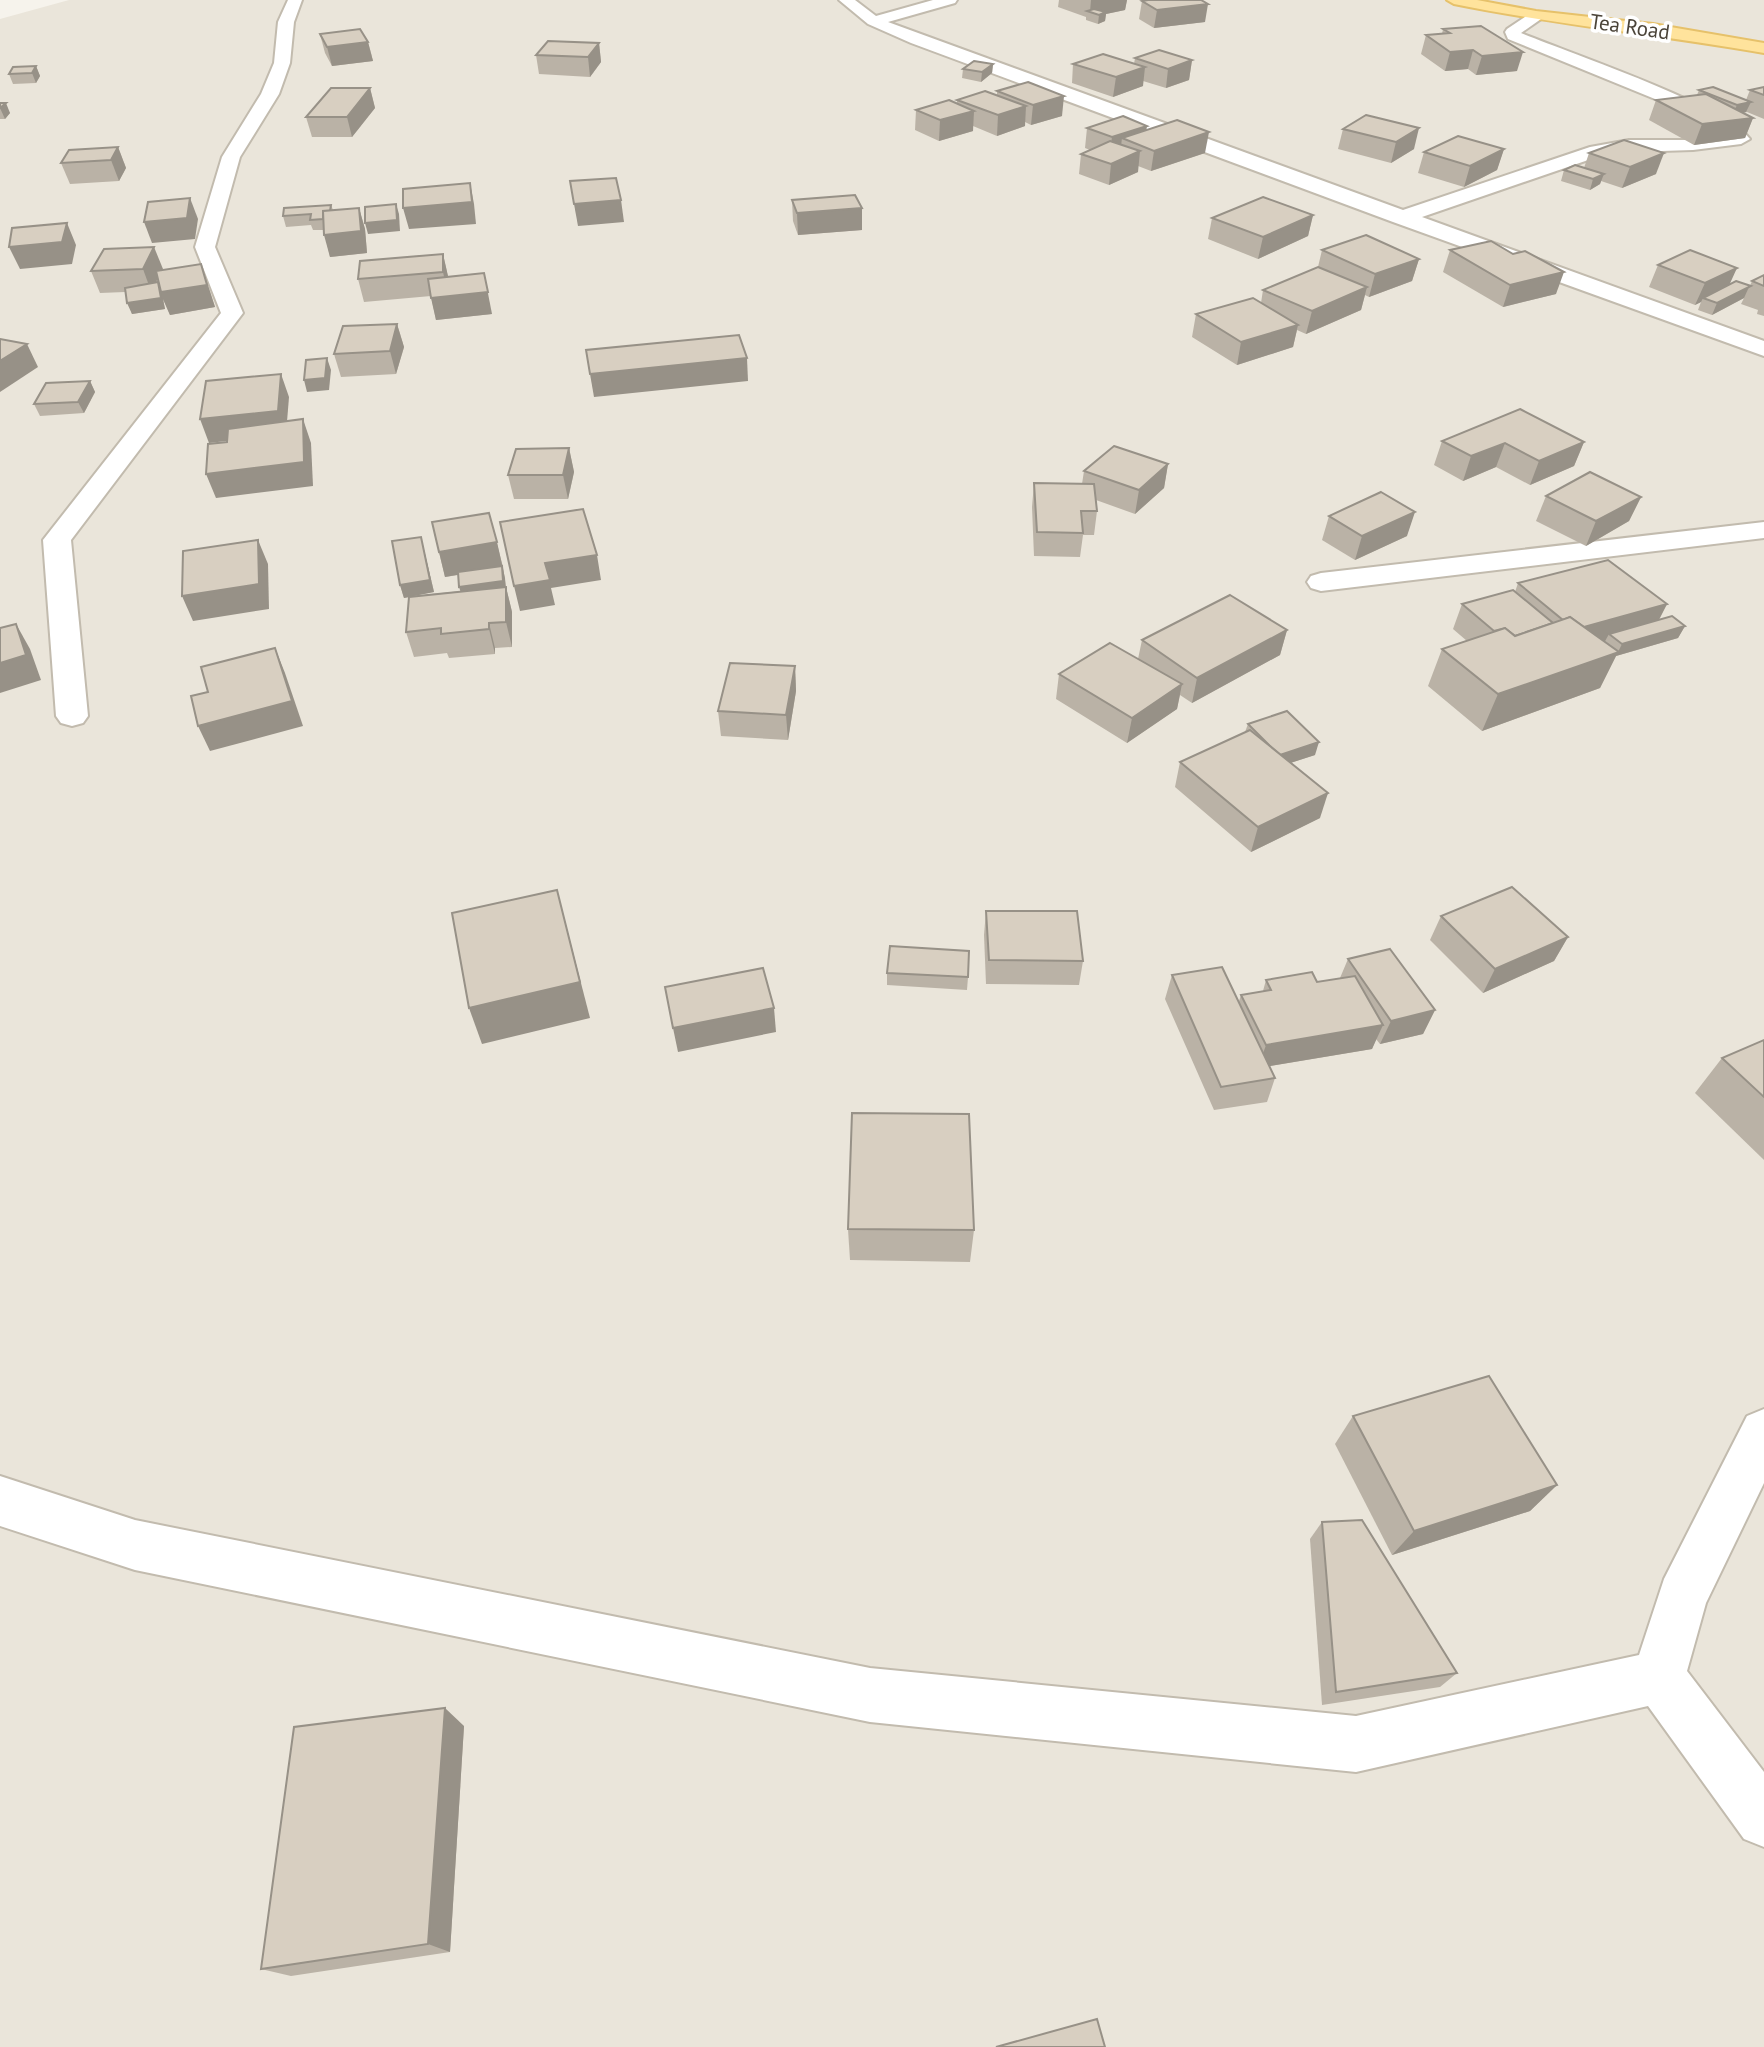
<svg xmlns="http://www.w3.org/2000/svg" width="1764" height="2047" font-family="'PT Sans',sans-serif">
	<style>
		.residential { fill: #eae5da }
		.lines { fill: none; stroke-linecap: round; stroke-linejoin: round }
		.street-casing { stroke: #c2bbae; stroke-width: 4 }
		.primary-casing { stroke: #e6c16a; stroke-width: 4 }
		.street { fill: #fff; fill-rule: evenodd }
		.primary { fill: #ffe39c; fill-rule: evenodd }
		.wall { fill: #bab2a6 }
		.shaded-wall { fill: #979187 }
		.building { fill: #d8cfc1; stroke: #979187; stroke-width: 2 }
		.labels { text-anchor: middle; stroke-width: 7; stroke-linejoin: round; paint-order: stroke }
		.far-street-label { font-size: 21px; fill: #4b4439; stroke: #fff }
	</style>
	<rect width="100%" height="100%" fill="#f6f3ec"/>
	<polygon class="residential" points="69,0 1764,0 1764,2047 0,2047 0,19"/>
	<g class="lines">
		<defs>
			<g id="street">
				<polygon points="288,0 302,0 294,22 290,63 279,94 240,157 215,247 243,313 71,540 88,716 83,723 72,726 61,723 56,716 43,540 221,313 195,247 222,157 261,94 274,63 278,22"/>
				<path d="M 839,0 L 855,0 L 876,16 L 933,0 L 957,0 L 955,3 L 888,22 L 1403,210 L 1590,147 L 1629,140 L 1693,140 L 1728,135 L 1677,108 L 1508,39 L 1505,32 L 1507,29 L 1531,13 L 1541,13 L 1544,16 L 1541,19 L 1521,33 C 1567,52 1727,106 1750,139 L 1741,144 L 1693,150 L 1629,152 L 1594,158 L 1422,217 L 1764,341 L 1764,356 L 1393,222 L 911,43 L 868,24 Z"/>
				<polygon points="1764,522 1764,538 1321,591 1311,588 1307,582 1311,576 1321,573"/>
				<polygon points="1764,1409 1764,1483 1706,1603 1687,1671 1764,1772 1764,1847 1744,1839 1648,1706 1356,1772 870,1722 135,1570 0,1526 0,1476 135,1520 870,1668 1356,1716 1639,1655 1664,1579 1747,1416"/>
			</g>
			<path id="primary" d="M 1447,0 L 1477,0 L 1536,11 L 1653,24 L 1764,43 L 1764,53 C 1661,35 1557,25 1454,4 Z"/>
		</defs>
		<use href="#street" class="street-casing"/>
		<use href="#primary" class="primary-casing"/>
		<use href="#street" class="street"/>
		<use href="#primary" class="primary"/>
	</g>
	<g class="wall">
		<polygon points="1059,0 1127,0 1125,10 1106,14 1105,21 1098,24 1086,20 1086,17 1058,7"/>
		<polygon points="1142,1 1205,22 1154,28 1139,19"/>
		<polygon points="1443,29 1517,71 1476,75 1468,69 1445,71 1421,54 1426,35 1442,34"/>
		<polygon points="320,34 368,42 373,61 332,66 325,53"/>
		<polygon points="599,43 601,62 590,77 539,74 536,55"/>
		<polygon points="1135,58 1192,60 1189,80 1166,88 1143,81 1143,86 1113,97 1072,83 1073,64 1134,64"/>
		<polygon points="993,64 992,73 981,82 962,78 963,69"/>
		<polygon points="36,66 40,76 36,83 13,84 9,74"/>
		<polygon points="1764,87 1764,119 1747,112 1743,113 1753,118 1745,138 1694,145 1649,120 1656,100 1697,95 1699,90 1746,100 1750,90"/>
		<polygon points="370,88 375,108 352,137 312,137 306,117"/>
		<polygon points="997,91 1062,116 1031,125 1025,122 1025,126 997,136 973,126 973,131 939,141 915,130 916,110 957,103 957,100 997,96"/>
		<polygon points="0,103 10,113 5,119 0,119"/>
		<polygon points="1366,115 1414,149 1391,163 1338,149 1343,129"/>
		<polygon points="1087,128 1147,130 1205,153 1151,171 1138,166 1138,172 1109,185 1079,174 1081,154 1090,150 1085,148"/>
		<polygon points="118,147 126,168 119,181 70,184 61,163"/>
		<polygon points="1504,149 1497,170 1464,187 1418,173 1424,152"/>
		<polygon points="1589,153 1656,174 1622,188 1601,181 1600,184 1590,190 1561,181 1564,170 1584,168"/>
		<polygon points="792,200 862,208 862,230 798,235 793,221"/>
		<polygon points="331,205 333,210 359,208 365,229 367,253 330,257 324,230 313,230 311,225 286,227 283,216"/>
		<polygon points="1313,215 1308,236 1258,259 1208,239 1212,218"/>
		<polygon points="104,249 163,269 162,271 201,264 215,307 170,315 163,299 165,309 132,314 125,292 100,293 91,271"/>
		<polygon points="1322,250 1419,259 1412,281 1369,297 1365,295 1361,310 1306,334 1297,330 1293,347 1237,365 1192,337 1196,314 1261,303 1263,290 1318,267"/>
		<polygon points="1450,250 1556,294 1503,307 1443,272"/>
		<polygon points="443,254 448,277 492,314 436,320 431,296 364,302 358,279"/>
		<polygon points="1658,265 1729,285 1750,286 1752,281 1764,275 1764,316 1757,314 1758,310 1741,304 1744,298 1712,315 1698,310 1701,302 1695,305 1649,287"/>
		<polygon points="397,324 404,347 396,374 341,377 334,354"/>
		<polygon points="90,381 95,392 84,413 40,416 34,404"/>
		<polygon points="1442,441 1584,442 1574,466 1530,485 1496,467 1463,481 1434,465"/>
		<polygon points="569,448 574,472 568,499 514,499 508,475"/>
		<polygon points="1168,464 1164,488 1135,514 1096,500 1097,511 1094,535 1083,535 1080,557 1034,556 1032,507 1034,483 1082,484 1084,471"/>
		<polygon points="1546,496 1641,497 1629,521 1586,546 1536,521"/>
		<polygon points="489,513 503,567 506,587 512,612 512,647 495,648 495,654 449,658 447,653 414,657 406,632 409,597 404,598 400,585 392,541 421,537 434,592 412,596 461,591 458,575 445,577 439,552 432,522"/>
		<polygon points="1329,516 1407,536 1355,560 1322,540"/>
		<polygon points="1518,583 1667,604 1659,620 1685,626 1678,638 1616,656 1600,688 1482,731 1428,686 1442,649 1467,641 1453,629 1462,604 1515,592"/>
		<polygon points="1287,630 1280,655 1192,703 1180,695 1177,709 1127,743 1056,699 1059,674 1138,659 1142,640"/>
		<polygon points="795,666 796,691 788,740 721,736 718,711"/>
		<polygon points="1248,724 1315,755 1290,763 1320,818 1251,852 1175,787 1180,762 1245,732"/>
		<polygon points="986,911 1083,961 1079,985 986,984 984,935"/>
		<polygon points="1441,916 1568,937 1554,961 1483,993 1430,940"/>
		<polygon points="1348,959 1435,1010 1423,1034 1380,1044 1376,1039 1372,1049 1270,1066 1275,1078 1267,1102 1214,1110 1165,999 1172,975 1239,1001 1241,995 1263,991 1266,980 1317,982 1340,978"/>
		<polygon points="887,973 968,977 967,990 887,985"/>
		<polygon points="1764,1040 1764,1160 1695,1093 1722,1058"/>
		<polygon points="848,1229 974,1230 970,1262 850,1260"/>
		<polygon points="1353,1416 1557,1485 1530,1511 1392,1555 1335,1444"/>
		<polygon points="1322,1522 1457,1673 1440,1687 1322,1705 1310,1539"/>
		<polygon points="464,1726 450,1952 291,1976 261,1969"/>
	</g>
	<g class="shaded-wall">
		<polygon points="1091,0 1127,0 1125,10 1106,14 1105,21 1098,24 1099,15 1090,12"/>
		<polygon points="1208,4 1205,22 1154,28 1157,10"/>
		<polygon points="368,42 373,61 332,66 327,47"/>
		<polygon points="599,43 601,62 590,77 588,57"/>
		<polygon points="1473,50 1468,69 1445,71 1450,52"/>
		<polygon points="1523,52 1517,71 1476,75 1482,56"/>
		<polygon points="1192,60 1189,80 1166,88 1168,69"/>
		<polygon points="993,64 992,73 981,82 982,72"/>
		<polygon points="36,66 40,76 36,83 32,73"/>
		<polygon points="1145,67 1143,86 1113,97 1116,77"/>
		<polygon points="370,88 375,108 352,137 347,117"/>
		<polygon points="1064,96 1062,116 1031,125 1033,105"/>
		<polygon points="1751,102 1746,112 1732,115 1737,105"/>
		<polygon points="6,103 10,113 5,119 0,108"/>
		<polygon points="1026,106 1025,126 997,136 998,115"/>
		<polygon points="974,111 973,131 939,141 940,120"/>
		<polygon points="1753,118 1745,138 1694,145 1702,124"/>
		<polygon points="1147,126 1144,146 1122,138 1120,154 1109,158 1112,137"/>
		<polygon points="1419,128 1414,149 1391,163 1396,142"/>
		<polygon points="1209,132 1205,153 1151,171 1154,151"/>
		<polygon points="118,147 126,168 119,181 111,160"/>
		<polygon points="1504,149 1497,170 1464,187 1470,166"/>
		<polygon points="1140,151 1138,172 1109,185 1111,164"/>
		<polygon points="1664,153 1656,174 1622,188 1630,167"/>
		<polygon points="1604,174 1600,184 1590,190 1593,179"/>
		<polygon points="470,183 474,204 476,224 409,229 403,208"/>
		<polygon points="190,198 198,219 195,239 152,243 144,222"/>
		<polygon points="621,200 624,222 578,226 574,204"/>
		<polygon points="396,204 399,214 400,231 368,234 365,223"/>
		<polygon points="359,208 365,229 367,253 330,257 324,235"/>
		<polygon points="862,208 862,230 798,235 797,213"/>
		<polygon points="1313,215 1308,236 1258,259 1263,237"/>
		<polygon points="67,223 76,245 72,264 20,269 9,247"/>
		<polygon points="154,247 163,269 151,291 143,269"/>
		<polygon points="443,254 448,276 448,295 443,272"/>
		<polygon points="1419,259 1412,281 1369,297 1375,274"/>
		<polygon points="201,264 215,307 170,315 163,299 165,309 132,314 127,303 158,282"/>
		<polygon points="1737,268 1727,290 1703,298 1701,302 1695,305 1705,283"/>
		<polygon points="1564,272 1556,294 1503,307 1510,285"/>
		<polygon points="484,273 492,314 436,320 431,298"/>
		<polygon points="1367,287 1361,310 1306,334 1312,311"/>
		<polygon points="1749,287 1744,298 1712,315 1717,303"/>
		<polygon points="397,324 404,347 396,374 390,351"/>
		<polygon points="1298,325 1293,347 1237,365 1241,342"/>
		<polygon points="27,344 38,367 0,392 0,361"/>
		<polygon points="327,358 331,370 329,390 307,392 304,380"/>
		<polygon points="747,358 748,381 594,397 590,374"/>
		<polygon points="281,374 289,397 286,434 209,443 200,419"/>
		<polygon points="90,381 95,392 84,413 78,402"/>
		<polygon points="303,419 311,443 313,486 216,498 206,474"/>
		<polygon points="1584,442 1574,466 1530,485 1539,461"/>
		<polygon points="1505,443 1496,467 1463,481 1471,456"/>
		<polygon points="569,448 574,472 568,499 563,475"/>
		<polygon points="1168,464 1164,488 1135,514 1139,490"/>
		<polygon points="1641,497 1629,521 1586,546 1596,521"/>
		<polygon points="1415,512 1407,536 1355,560 1362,536"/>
		<polygon points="421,537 434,592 404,598 400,585"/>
		<polygon points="258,540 268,564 269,609 193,621 182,596"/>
		<polygon points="497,542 505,578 506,591 506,587 512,612 512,647 506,622 463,599 459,587 502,567 445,577 439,552"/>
		<polygon points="597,555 601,580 551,588 555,605 520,611 514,586 545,563"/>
		<polygon points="1667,604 1654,629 1609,634 1604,643 1575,630"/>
		<polygon points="489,623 495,648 495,654 489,629"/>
		<polygon points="16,624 30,649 41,680 0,693 0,663"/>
		<polygon points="1685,626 1678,638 1616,656 1600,688 1482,731 1498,694 1618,652 1622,644"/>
		<polygon points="1287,630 1280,655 1192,703 1197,678"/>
		<polygon points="275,648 285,673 303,726 210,751 198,726"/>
		<polygon points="795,666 796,691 788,740 786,715"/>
		<polygon points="1182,684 1177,709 1127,743 1132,718"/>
		<polygon points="1319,742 1315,755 1275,768 1278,755"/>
		<polygon points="1328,793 1320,818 1251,852 1258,827"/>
		<polygon points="557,890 590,1018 482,1044 469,1008"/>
		<polygon points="1568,937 1554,961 1483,993 1495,969"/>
		<polygon points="774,1008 776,1032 678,1052 673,1028"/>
		<polygon points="1435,1010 1423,1034 1380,1044 1391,1021"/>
		<polygon points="1383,1025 1372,1049 1258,1068 1266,1045"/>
		<polygon points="1557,1485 1530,1511 1392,1555 1414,1531"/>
		<polygon points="445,1708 464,1726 450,1952 428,1944"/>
	</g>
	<g class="building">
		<polygon points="1148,0 1201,0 1208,4 1157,10 1142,1"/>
		<polygon points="1094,9 1106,12 1099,15 1087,11"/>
		<polygon points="1481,26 1523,52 1482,56 1473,50 1450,52 1426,35 1450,33 1443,29"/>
		<polygon points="360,29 368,42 327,47 320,34"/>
		<polygon points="548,41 599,43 588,57 536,55"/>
		<polygon points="1159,50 1192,60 1168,69 1135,58"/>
		<polygon points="1103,54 1145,67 1116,77 1073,64"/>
		<polygon points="974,61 993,64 982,72 963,69"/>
		<polygon points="36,66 32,73 9,74 13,67"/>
		<polygon points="1028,82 1064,96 1033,105 997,91"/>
		<polygon points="1713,87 1751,102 1737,105 1699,90"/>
		<polygon points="1764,87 1764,95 1750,90"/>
		<polygon points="331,88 370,88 347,117 306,117"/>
		<polygon points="985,91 1026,106 998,115 957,100"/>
		<polygon points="1706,94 1753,118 1702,124 1656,100"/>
		<polygon points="949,100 974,111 940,120 916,110"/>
		<polygon points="0,103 6,103 0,108"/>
		<polygon points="1366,115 1419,128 1396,142 1343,129"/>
		<polygon points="1123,116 1147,126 1112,137 1087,128"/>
		<polygon points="1177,120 1209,132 1154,151 1122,138"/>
		<polygon points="1458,136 1504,149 1470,166 1424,152"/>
		<polygon points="1624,140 1664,153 1630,167 1589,153"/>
		<polygon points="1110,141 1140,151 1111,164 1081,154"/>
		<polygon points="118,147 111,160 61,163 69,150"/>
		<polygon points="1575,165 1604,174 1593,179 1564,170"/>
		<polygon points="616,178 621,200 574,204 570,181"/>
		<polygon points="470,183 472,202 403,208 403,189"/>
		<polygon points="855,195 862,208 797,213 792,200"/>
		<polygon points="1263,197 1313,215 1263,237 1212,218"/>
		<polygon points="190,198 187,218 144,222 148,202"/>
		<polygon points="396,204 397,220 365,223 365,207"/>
		<polygon points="331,205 330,211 323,211 323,219 310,220 311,214 283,216 284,208"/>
		<polygon points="359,208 361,231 324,235 323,211"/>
		<polygon points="67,223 62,242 9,247 12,228"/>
		<polygon points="1366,235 1419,259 1375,274 1322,250"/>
		<polygon points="1491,241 1513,254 1525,251 1564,272 1510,285 1450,250"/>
		<polygon points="154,247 143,269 91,271 104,249"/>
		<polygon points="1690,250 1737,268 1705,283 1658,265"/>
		<polygon points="443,254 443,272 358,279 360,261"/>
		<polygon points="201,264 207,285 161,292 156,271"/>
		<polygon points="1318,267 1367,287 1312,311 1263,290"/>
		<polygon points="484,273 488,292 431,298 428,279"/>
		<polygon points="1764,275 1764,286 1752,281"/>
		<polygon points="1736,281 1751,286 1717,303 1703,298"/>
		<polygon points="158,282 161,298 127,303 125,288"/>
		<polygon points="1253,298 1298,325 1241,342 1196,314"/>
		<polygon points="397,324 390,351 334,354 343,326"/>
		<polygon points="739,335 747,358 590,374 586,350"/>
		<polygon points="0,339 27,344 0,361"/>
		<polygon points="327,358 325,378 304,380 306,360"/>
		<polygon points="281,374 278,411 200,419 206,381"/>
		<polygon points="90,381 78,402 34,404 46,383"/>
		<polygon points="1520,409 1584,442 1539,461 1505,443 1471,456 1442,441"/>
		<polygon points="303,419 304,462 206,474 208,444 227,442 228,429"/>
		<polygon points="1114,446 1168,464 1139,490 1084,471"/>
		<polygon points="569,448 563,475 508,475 516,449"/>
		<polygon points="1590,472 1641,497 1596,521 1546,496"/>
		<polygon points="1034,483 1094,484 1097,511 1081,511 1083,533 1037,532"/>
		<polygon points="1381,492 1415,512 1362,536 1329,516"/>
		<polygon points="583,509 597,555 545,563 550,580 514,586 500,522"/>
		<polygon points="489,513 497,542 439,552 432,522"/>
		<polygon points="421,537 430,580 400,585 392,541"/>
		<polygon points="258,540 259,584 182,596 183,551"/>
		<polygon points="1608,560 1667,604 1584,627 1570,617 1563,620 1518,583"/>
		<polygon points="502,566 503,581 459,587 458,572"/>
		<polygon points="506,587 506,622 489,623 489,629 441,634 441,628 406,632 409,597"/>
		<polygon points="1513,590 1553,623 1515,636 1505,628 1494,631 1462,604"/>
		<polygon points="1230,595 1287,630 1197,678 1142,640"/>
		<polygon points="1672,616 1685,626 1622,644 1609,634"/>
		<polygon points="1570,617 1619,652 1498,694 1442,649 1505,628 1515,636"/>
		<polygon points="16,624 26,655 0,663 0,628"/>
		<polygon points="1110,643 1182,684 1132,718 1059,674"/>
		<polygon points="275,648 292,701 198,726 191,696 208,692 201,667"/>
		<polygon points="730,663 795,666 786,715 718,711"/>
		<polygon points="1287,711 1319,742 1280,755 1271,747 1248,724"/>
		<polygon points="1250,730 1328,793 1258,827 1180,762"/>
		<polygon points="1512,887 1568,937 1495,969 1441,916"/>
		<polygon points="557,890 580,982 469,1008 452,913"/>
		<polygon points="986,911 1077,911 1083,961 989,960"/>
		<polygon points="890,946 969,951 968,977 887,973"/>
		<polygon points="1390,949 1435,1010 1391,1021 1348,959"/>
		<polygon points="1222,967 1275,1078 1221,1087 1172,975"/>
		<polygon points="763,968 774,1008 673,1028 665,987"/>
		<polygon points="1312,972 1317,982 1355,976 1383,1025 1266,1045 1241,995 1271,990 1266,980"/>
		<polygon points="1764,1040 1764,1097 1722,1058"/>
		<polygon points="852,1113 969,1114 974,1230 848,1229"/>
		<polygon points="1489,1376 1557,1485 1414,1531 1353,1416"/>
		<polygon points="1362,1520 1457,1673 1336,1692 1322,1522"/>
		<polygon points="445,1708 428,1944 261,1969 294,1727"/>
		<polygon points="1097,2019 1105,2047 996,2047"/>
	</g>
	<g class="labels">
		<g class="far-street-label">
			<text transform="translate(1630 27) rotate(8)" y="7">Tea Road</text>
		</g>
	</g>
</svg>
